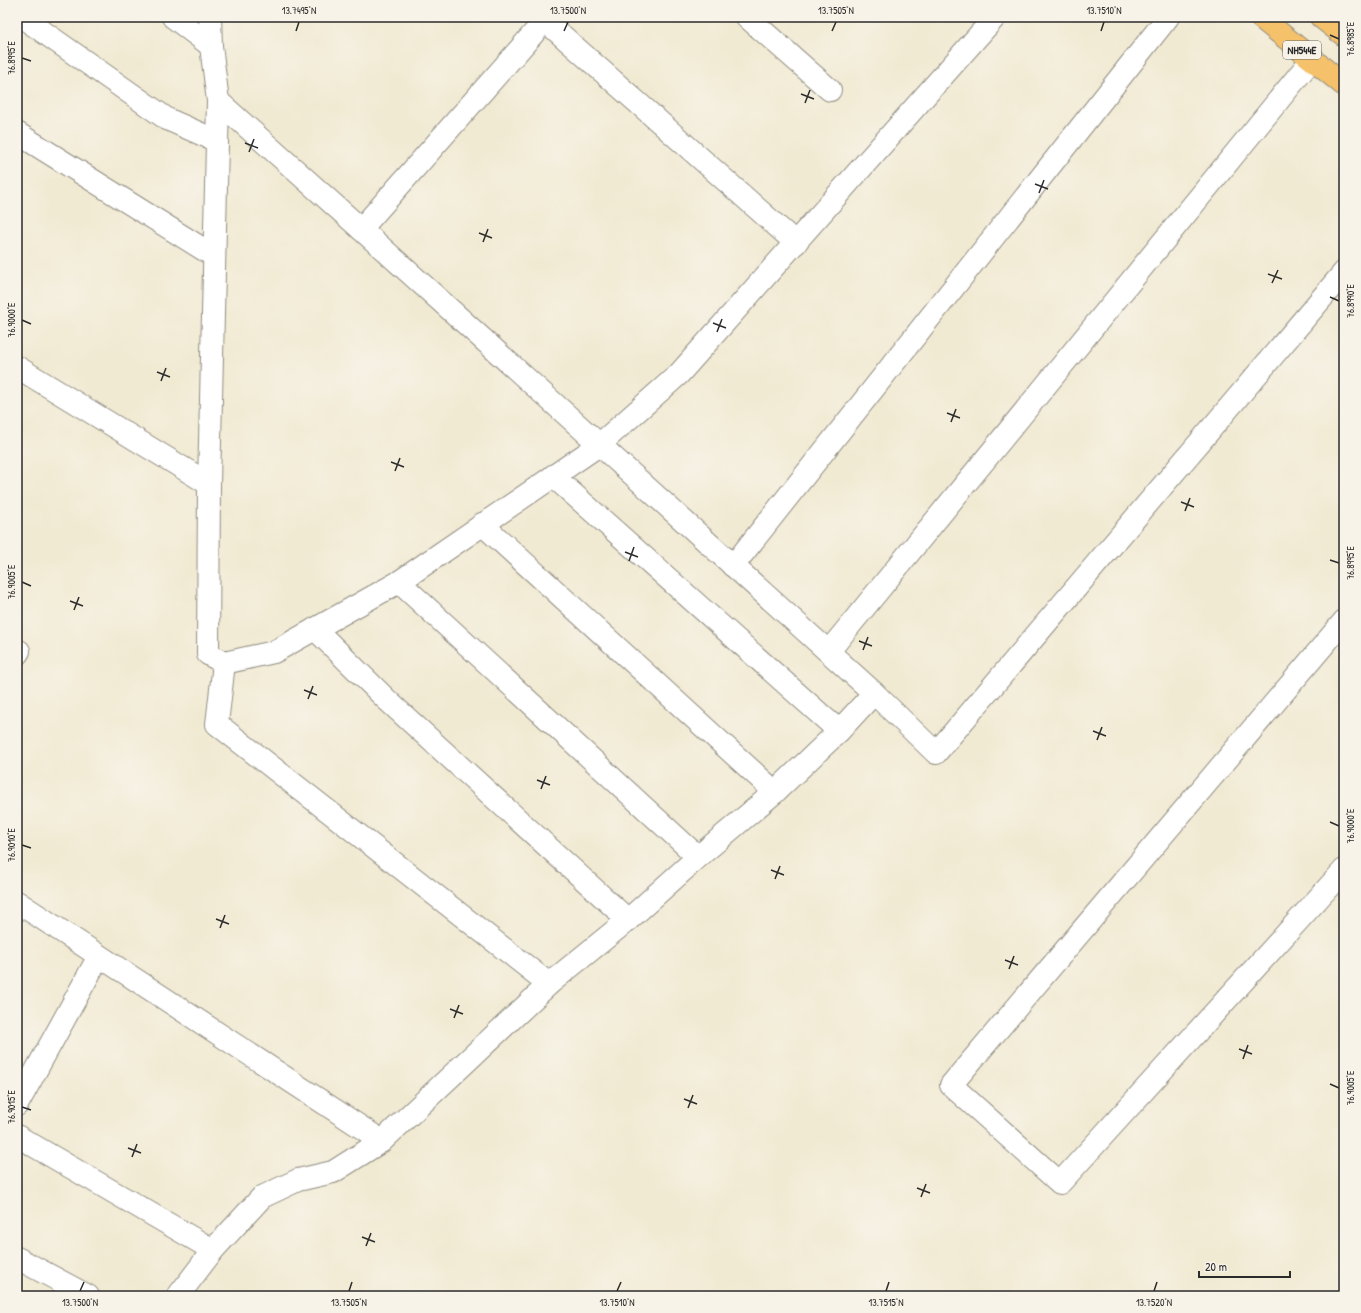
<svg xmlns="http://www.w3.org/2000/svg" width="1361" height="1313" font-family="'Patrick Hand',sans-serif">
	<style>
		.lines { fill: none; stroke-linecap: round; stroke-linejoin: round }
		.street-casing { stroke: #8e8a7f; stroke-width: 24 }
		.highway-casing { stroke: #8e8a7f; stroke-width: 24 }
		.street { stroke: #fff; stroke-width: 22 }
		.highway { stroke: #f5c16b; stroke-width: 22 }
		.ticks { fill: none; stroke: #2b2b2b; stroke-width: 1.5 }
		.labels { text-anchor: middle; stroke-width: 3.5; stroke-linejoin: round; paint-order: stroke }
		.shield { fill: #f7f3e8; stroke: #686764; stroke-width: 1 }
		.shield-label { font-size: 11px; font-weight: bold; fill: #2b2b2b }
		.neatline { fill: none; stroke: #2b2b2b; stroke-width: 1.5 }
		.ticks-label { font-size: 10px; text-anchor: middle; fill: #2b2b2b }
	</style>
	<rect width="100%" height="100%" fill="#f7f3e8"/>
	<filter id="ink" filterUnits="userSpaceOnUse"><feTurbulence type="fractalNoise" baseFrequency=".025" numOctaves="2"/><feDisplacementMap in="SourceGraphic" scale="8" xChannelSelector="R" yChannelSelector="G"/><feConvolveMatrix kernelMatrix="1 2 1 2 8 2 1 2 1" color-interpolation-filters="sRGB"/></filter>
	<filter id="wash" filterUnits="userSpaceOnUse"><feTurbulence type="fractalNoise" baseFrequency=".012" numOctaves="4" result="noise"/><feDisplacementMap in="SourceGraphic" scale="16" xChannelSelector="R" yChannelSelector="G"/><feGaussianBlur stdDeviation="0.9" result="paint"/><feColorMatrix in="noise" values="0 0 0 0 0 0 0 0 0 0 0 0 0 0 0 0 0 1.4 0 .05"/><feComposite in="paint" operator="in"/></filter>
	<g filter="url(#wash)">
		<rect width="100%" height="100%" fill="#f1ead3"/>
	</g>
	<g filter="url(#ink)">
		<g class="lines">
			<defs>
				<g id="street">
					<polyline points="22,17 167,119 217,141"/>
					<polyline points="173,17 211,46"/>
					<polyline points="210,17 211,46 218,101 209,484 208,654 224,663 274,652 399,582 599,445 679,374 995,17"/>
					<polyline points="541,17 796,243"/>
					<polyline points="747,17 830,90"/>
					<polyline points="218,101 361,229 548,17"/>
					<polyline points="17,133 214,256"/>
					<polyline points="17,367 209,484"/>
					<polyline points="553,476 839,731"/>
					<polyline points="482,524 775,792"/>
					<polyline points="733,566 1168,17"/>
					<polyline points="399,582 698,857"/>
					<polyline points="1344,621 951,1085 1060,1183 1344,870"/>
					<polyline points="315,629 387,700 628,920"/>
					<polyline points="829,651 1313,58"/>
					<polyline points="17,654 19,651"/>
					<polyline points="224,663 217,724 549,984"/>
					<polyline points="874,693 936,753 1344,272"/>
					<polyline points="17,902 382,1141"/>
					<polyline points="17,1105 99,956"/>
					<polyline points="17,1136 213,1250"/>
					<polyline points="17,1258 88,1296"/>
					<polyline points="178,1296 213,1250 262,1197 298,1180 333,1172 382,1141 549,984 628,920 698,857 775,792 839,731 874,693 361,229"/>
				</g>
				<g id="highway">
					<polyline points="1260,17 1344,85"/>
					<polyline points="1321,17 1344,35"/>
				</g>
			</defs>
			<use href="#street" class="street-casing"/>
			<use href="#highway" class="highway-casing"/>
			<use href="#street" class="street"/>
			<use href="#highway" class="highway"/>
		</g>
	</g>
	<path class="ticks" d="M 296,31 L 299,22M 564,31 L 568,22M 832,31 L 836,22M 1101,31 L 1104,22M 1330,35 L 1339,39M 22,58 L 31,61M 801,94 L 814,99M 805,103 L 810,90M 245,143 L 258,148M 249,152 L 254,139M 1035,184 L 1048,189M 1039,193 L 1044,180M 479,233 L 492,238M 483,242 L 488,229M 1268,274 L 1282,279M 1272,283 L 1278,270M 1330,297 L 1339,301M 22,320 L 31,324M 713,323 L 726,328M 717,332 L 722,319M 157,372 L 170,377M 161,381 L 166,368M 947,413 L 960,418M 951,422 L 956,409M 391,462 L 404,467M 395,471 L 400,458M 1181,502 L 1194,507M 1185,511 L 1190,498M 625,552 L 638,557M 1330,560 L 1339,563M 629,561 L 634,547M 22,582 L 31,586M 70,601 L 83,606M 74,610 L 79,597M 859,641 L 872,646M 863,650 L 868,637M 304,690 L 317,695M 308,699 L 313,686M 1093,731 L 1106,736M 1097,740 L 1102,727M 537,780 L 550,785M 541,789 L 546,776M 1330,822 L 1339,826M 22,845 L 31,848M 771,870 L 784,875M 775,879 L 780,866M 216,919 L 229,924M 220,928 L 225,915M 1005,960 L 1018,965M 1009,969 L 1014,956M 450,1009 L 463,1014M 454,1018 L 459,1005M 1239,1049 L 1252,1054M 1243,1059 L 1248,1045M 1330,1084 L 1339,1088M 684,1099 L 697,1104M 22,1107 L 31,1110M 688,1108 L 693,1095M 128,1148 L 141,1153M 132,1157 L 137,1144M 917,1188 L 930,1193M 921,1197 L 926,1184M 362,1237 L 375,1242M 366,1246 L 371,1233M 80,1291 L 84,1282M 349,1291 L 352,1282M 617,1291 L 621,1282M 886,1291 L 889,1282M 1154,1291 L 1157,1282"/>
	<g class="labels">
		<rect class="shield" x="1283" y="41" width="38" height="18" rx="3"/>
		<g class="shield-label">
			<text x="1302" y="54">NH544E</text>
		</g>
	</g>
	<rect width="1361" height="1313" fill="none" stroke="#f7f3e8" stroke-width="44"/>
	<path d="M1199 1271v6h91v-6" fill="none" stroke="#2b2b2b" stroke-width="2"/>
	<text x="1205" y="1271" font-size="12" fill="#2b2b2b" stroke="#f7f3e8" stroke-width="3" paint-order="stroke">20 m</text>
	<rect x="22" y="22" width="1317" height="1269" class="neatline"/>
	<g class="ticks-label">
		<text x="299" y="14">13.7495°N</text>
		<text x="568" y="14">13.7500°N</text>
		<text x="836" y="14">13.7505°N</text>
		<text x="1104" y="14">13.7510°N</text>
		<text transform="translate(1350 39) rotate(-90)" y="4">76.8985°E</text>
		<text transform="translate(11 58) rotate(-90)" y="4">76.8995°E</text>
		<text transform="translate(1350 301) rotate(-90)" y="4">76.8990°E</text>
		<text transform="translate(11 320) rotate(-90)" y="4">76.9000°E</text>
		<text transform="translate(1350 563) rotate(-90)" y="4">76.8995°E</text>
		<text transform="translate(11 582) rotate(-90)" y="4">76.9005°E</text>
		<text transform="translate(1350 826) rotate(-90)" y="4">76.9000°E</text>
		<text transform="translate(11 845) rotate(-90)" y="4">76.9010°E</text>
		<text transform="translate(1350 1088) rotate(-90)" y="4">76.9005°E</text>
		<text transform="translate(11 1107) rotate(-90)" y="4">76.9015°E</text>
		<text x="80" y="1306">13.7500°N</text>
		<text x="349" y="1306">13.7505°N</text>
		<text x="617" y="1306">13.7510°N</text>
		<text x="886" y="1306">13.7515°N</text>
		<text x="1154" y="1306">13.7520°N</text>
	</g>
</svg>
